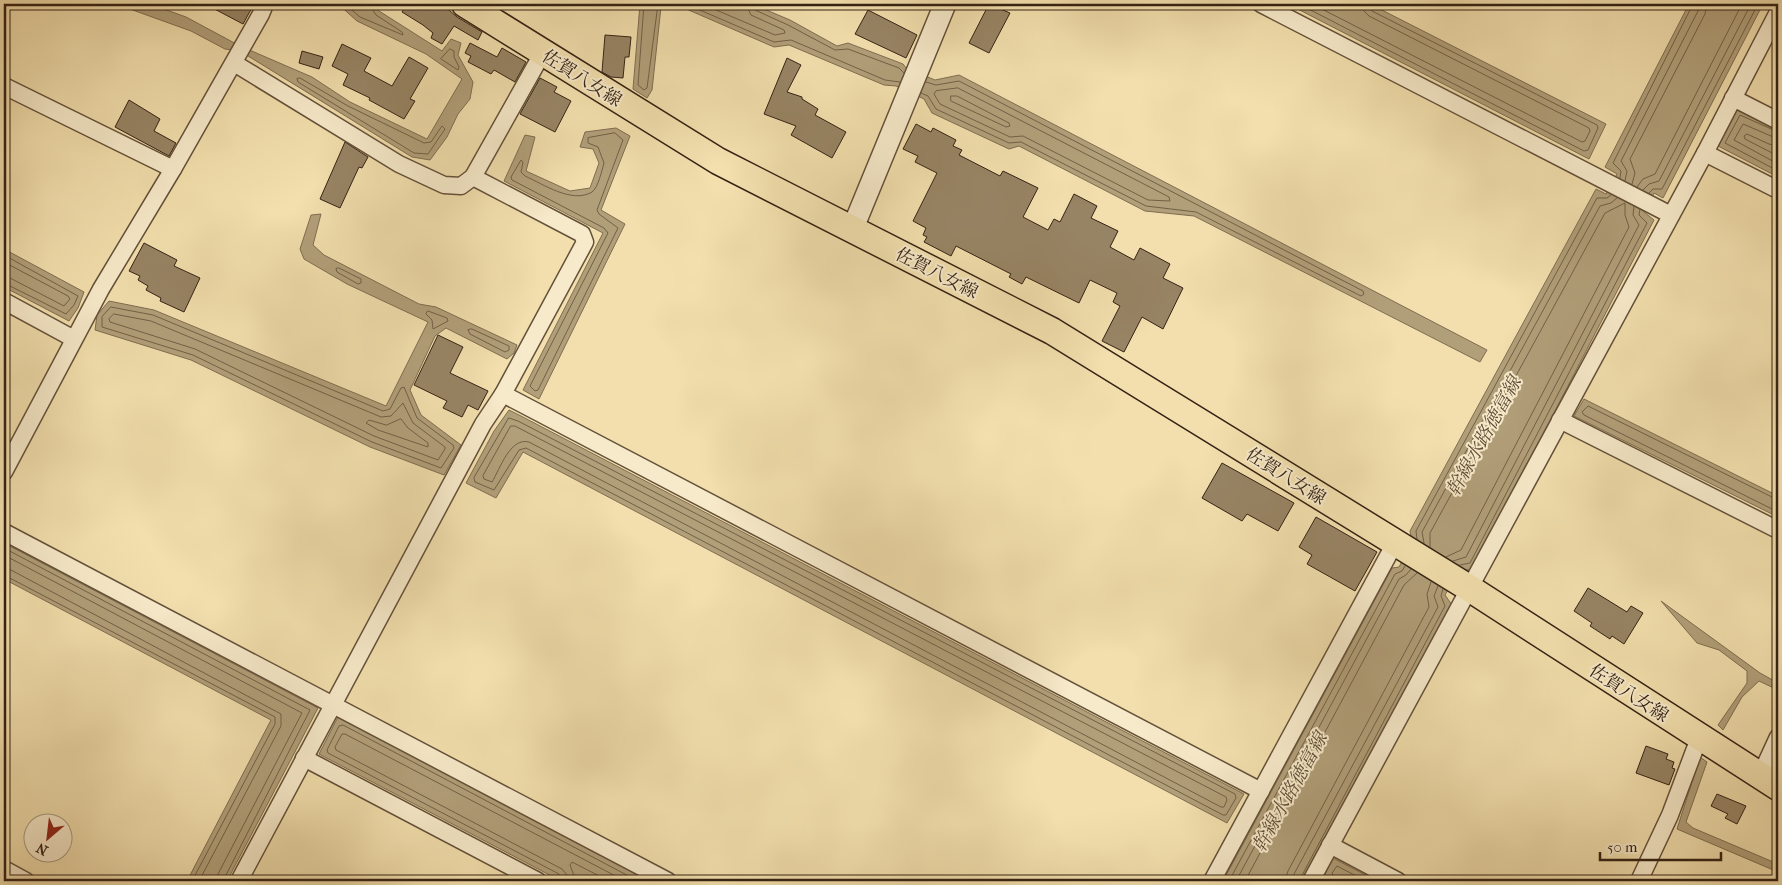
<svg xmlns="http://www.w3.org/2000/svg" width="1782" height="885" font-family="'IM FELL French Canon','Noto Serif JP',serif">
	<style>
		.water { fill: #b19f79; stroke: #7f6d51 }
		.lines { fill: none; stroke-linecap: round; stroke-linejoin: round }
		.shore { stroke: #726046; stroke-width: 1 }
		.building { fill: #978464; stroke: #342214 }
		.minor-casing { stroke: #64513a; stroke-width: 19 }
		.tertiary-casing { stroke: #64513a; stroke-width: 24 }
		.primary-casing { stroke: #342214; stroke-width: 29 }
		.minor { stroke: #f7eaca; stroke-width: 16 }
		.tertiary { stroke: #f7eaca; stroke-width: 21 }
		.primary { stroke: #f2dfad; stroke-width: 26 }
		.labels { text-anchor: middle; stroke-width: 4; stroke-linejoin: round; paint-order: stroke }
		.street-label { font-size: 18px; fill: #342214; stroke: #f7eaca }
		.water-label { font-size: 19px; font-style: italic; fill: #604e37; stroke: #f7eaca }
	</style>
	<rect width="100%" height="100%" fill="#f2dfad"/>
	<filter id="stains"><feTurbulence type="fractalNoise" baseFrequency=".004" numOctaves="4"/><feColorMatrix values="0 0 0 0 .2 0 0 0 0 .09 0 0 0 0 .02 0 0 0 .5 -.17"/></filter>
	<radialGradient id="worn" r=".72"><stop offset=".6" stop-color="#630" stop-opacity="0"/><stop offset="1" stop-color="#630" stop-opacity=".3"/></radialGradient>
	<g class="water">
		<polygon points="116,4 150,4 186,17 240,46 312,77 350,102 427,139 462,79 426,54 357,21 338,4 372,4 379,11 442,51 451,39 461,43 458,55 473,82 470,99 458,114 447,137 430,160 412,157 240,51 225,49 191,31"/>
		<polygon points="640,4 752,4 790,20 837,46 848,43 903,64 906,68 935,80 959,75 1487,350 1480,362 1194,216 1145,211 1019,146 1009,149 932,113 924,99 896,86 884,85 789,45 774,47 677,5 661,7 652,90 647,98 633,89"/>
		<polygon points="1288,4 1370,4 1606,124 1589,159"/>
		<polygon points="1689,4 1763,4 1663,198 1654,193 1644,212 1654,220 1473,569 1458,571 1445,595 1452,605 1303,881 1223,881 1392,568 1399,567 1412,543 1410,531 1596,189 1606,194 1617,174 1605,167"/>
		<polygon points="1737,108 1778,128 1778,177 1718,146"/>
		<polygon points="616,128 630,136 601,210 625,224 539,399 523,390 603,233 504,181 525,135 535,137 526,171 570,191 590,188 599,163 593,149 580,147 585,132"/>
		<polygon points="321,214 313,245 324,255 419,304 436,307 517,345 514,353 507,359 446,328 435,336 410,390 421,415 461,445 444,475 370,447 191,360 95,330 97,315 109,301 154,310 386,406 428,322 347,284 304,259 300,249 311,215"/>
		<polygon points="4,249 84,292 78,308 69,321 4,287"/>
		<polygon points="1584,399 1778,496 1778,517 1574,416"/>
		<polygon points="509,410 521,416 1244,794 1227,823 523,452 496,498 466,483 494,431"/>
		<polygon points="4,543 318,708 227,881 187,881 271,720 4,579"/>
		<polygon points="1661,601 1760,673 1778,683 1778,690 1759,681 1742,697 1723,730 1718,725 1747,683 1747,671 1719,650 1697,643"/>
		<polygon points="338,717 649,881 561,881 319,754"/>
		<polygon points="1700,757 1707,762 1686,822 1693,828 1778,864 1778,872 1677,829"/>
		<polygon points="1333,858 1377,881 1334,881 1324,876"/>
	</g>
	<g class="lines">
		<g class="shore">
			<polyline points="345,4 360,17 403,35 402,32 376,15 369,4"/>
			<polyline points="644,4 638,85 644,90 647,88 658,4"/>
			<polyline points="686,4 774,42 791,40 885,80 900,82"/>
			<polyline points="702,4 775,35 785,33 784,30 751,15 746,4"/>
			<polyline points="752,4 755,10 788,25 835,50 848,49 899,68 904,73"/>
			<polyline points="1299,4 1584,151 1588,150 1598,128 1597,125 1372,11 1369,4"/>
			<polyline points="1312,4 1582,142 1585,141 1590,131 1589,128 1369,16 1364,11 1363,4"/>
			<polygon points="450,49 454,51 454,57 459,67 458,70 441,59"/>
			<polygon points="300,78 348,106 424,143 431,142 442,126 445,129 428,154 414,153 298,82 297,79"/>
			<polygon points="958,88 1169,197 1170,201 1148,200 1023,136 1010,137 940,104 934,94 936,91"/>
			<polyline points="921,93 928,96 936,109 1009,143 1021,142 1146,206 1196,212 1361,296 1364,294 1363,291 959,81 936,85 926,82"/>
			<polygon points="951,96 957,96 1009,123 1010,126 1006,127 951,101"/>
			<polyline points="1778,132 1740,115 1725,143 1778,171"/>
			<path d="M 615,133 L 623,140 L 597,210 L 599,214 L 618,228 L 538,390 L 535,391 L 530,386 L 608,233 L 604,228 L 512,180 L 511,177 L 521,160 L 523,162 L 521,172 L 525,176 C 543,184 572,204 592,192 C 598,188 602,170 604,163 L 598,147 L 588,143 L 588,138 Z"/>
			<polyline points="1778,139 1743,124 1734,140 1778,164"/>
			<polyline points="1778,146 1769,144 1747,134 1744,136 1745,139 1778,156"/>
			<polyline points="1620,178 1621,171 1613,163 1693,4"/>
			<polyline points="1625,181 1627,171 1621,161 1698,11 1699,4"/>
			<polyline points="1632,184 1635,173 1630,159 1705,14 1707,4"/>
			<polyline points="1637,187 1643,179 1655,174 1742,4"/>
			<polyline points="1643,190 1649,184 1659,181 1751,4"/>
			<polyline points="1649,193 1653,189 1662,189 1758,4"/>
			<polyline points="4,255 78,296 74,305 66,314 4,283"/>
			<polyline points="4,262 68,296 70,299 64,306 10,278 4,277"/>
			<polygon points="339,268 361,279 361,283 358,284 337,272 336,269"/>
			<polygon points="111,307 153,315 383,411 390,409 401,388 404,387 417,418 453,445 454,448 441,468 372,442 193,355 102,327 102,317"/>
			<polygon points="428,311 447,318 448,321 433,329 432,320 426,314"/>
			<polygon points="114,314 151,321 381,417 391,416 403,403 413,423 445,447 445,449 438,460 374,436 195,349 110,322 109,319"/>
			<polygon points="472,329 509,346 509,350 505,352 470,334 468,330"/>
			<polygon points="509,418 518,421 1235,794 1236,798 1226,815 1223,815 526,448 519,450 494,490 475,482 474,478"/>
			<polygon points="401,419 408,428 428,443 428,447 378,430 366,423 369,420 386,425"/>
			<path d="M 511,426 L 515,426 L 1226,797 L 1227,800 L 1224,807 L 1221,807 L 529,442 C 510,437 500,469 492,482 L 484,479 L 483,476 Z"/>
			<polyline points="1778,500 1588,406 1582,412 1584,415 1778,512"/>
			<polyline points="1417,539 1416,531 1597,198 1607,198 1611,195"/>
			<polyline points="1424,543 1422,532 1600,206 1611,203 1617,198"/>
			<polyline points="1430,547 1430,533 1605,213 1625,203 1625,215 1629,227 1461,550 1446,557"/>
			<polyline points="4,548 310,710 223,881"/>
			<polyline points="4,555 302,713 218,874 217,881"/>
			<polyline points="1453,561 1466,557 1639,225 1633,215 1634,206"/>
			<polyline points="1460,565 1470,563 1647,223 1639,215 1640,209"/>
			<polyline points="4,569 11,570 281,714 281,726 199,881"/>
			<polyline points="4,575 275,717 275,724 192,881"/>
			<polyline points="562,881 559,874 328,753 327,750 339,726 343,725 638,881"/>
			<polyline points="568,881 567,875 562,869 336,750 335,747 342,734 345,734 625,881"/>
			<polyline points="576,881 570,865 572,862 609,881"/>
			<polyline points="1229,881 1395,574 1402,571 1405,566"/>
			<polyline points="1236,881 1399,579 1406,575 1411,569"/>
			<polyline points="1245,881 1404,585 1417,573"/>
			<polyline points="1285,881 1288,871 1429,607 1427,594 1431,582"/>
			<polyline points="1293,881 1294,874 1438,607 1434,596 1438,586"/>
			<polyline points="1299,881 1445,606 1441,596 1443,589"/>
			<polyline points="1335,881 1332,873 1337,866 1366,881"/>
		</g>
	</g>
	<g class="building">
		<polygon points="205,4 254,4 243,24"/>
		<polygon points="407,4 442,4 457,17 482,32 478,40 454,26 442,44 431,38 433,33 423,25 402,12"/>
		<polygon points="989,4 1010,13 989,53 969,43"/>
		<polygon points="868,10 917,35 906,58 855,34"/>
		<polygon points="605,35 631,37 629,57 625,57 623,78 611,77 602,72"/>
		<polygon points="470,43 497,57 502,48 526,62 515,82 494,70 491,74 468,62 471,56 465,53"/>
		<polygon points="342,44 371,58 364,71 392,86 409,57 428,68 410,99 415,101 404,119 369,100 370,98 343,85 348,74 332,66"/>
		<polygon points="302,51 323,57 319,69 299,63"/>
		<polygon points="787,58 801,65 787,92 802,97 802,99 818,109 815,115 846,132 832,158 791,135 796,126 764,114"/>
		<polygon points="540,78 557,87 554,92 571,101 555,132 520,114"/>
		<polygon points="129,100 160,119 154,131 176,143 169,156 115,127"/>
		<polygon points="916,124 931,132 933,128 956,140 953,146 962,150 959,155 1000,176 1003,171 1038,188 1023,217 1048,230 1054,219 1060,222 1074,194 1097,206 1091,218 1118,231 1110,247 1134,260 1140,248 1170,264 1163,278 1183,288 1163,329 1142,317 1124,352 1102,341 1120,306 1113,302 1117,293 1090,280 1079,303 1026,277 1022,284 1009,277 1011,274 956,246 951,256 924,242 927,237 923,235 926,228 913,221 937,173 915,162 918,156 903,149"/>
		<polygon points="345,142 368,157 362,168 359,167 340,208 320,199"/>
		<polygon points="144,243 177,260 174,266 200,278 184,312 160,301 161,298 146,290 148,286 138,280 140,276 129,271"/>
		<polygon points="438,335 463,347 450,373 488,391 478,410 468,405 462,417 443,408 447,401 414,385"/>
		<polygon points="1222,463 1294,503 1278,531 1247,514 1242,521 1202,498"/>
		<polygon points="1316,517 1377,552 1355,591 1307,564 1312,555 1299,547"/>
		<polygon points="1588,588 1627,612 1631,606 1643,613 1624,644 1612,636 1610,639 1590,626 1592,623 1574,611"/>
		<polygon points="1646,746 1668,754 1666,759 1674,762 1672,768 1675,769 1669,785 1636,773"/>
		<polygon points="1717,794 1746,806 1737,824 1725,818 1728,814 1711,806"/>
	</g>
	<g class="lines">
		<defs>
			<g id="minor">
				<polyline points="1261,4 1671,215"/>
				<polyline points="234,63 399,164 444,185 461,186 473,177 582,234 585,242 503,394 483,424 239,881"/>
				<polyline points="4,86 173,169"/>
				<polyline points="1733,98 1778,121"/>
				<polyline points="1705,153 1778,190"/>
				<polyline points="473,177 542,54"/>
				<polyline points="4,301 74,339"/>
				<polyline points="503,394 1261,791"/>
				<polyline points="1560,420 1778,530"/>
				<polyline points="4,472 101,289 173,169 261,14 265,4"/>
				<polyline points="4,532 668,881"/>
				<polyline points="304,758 538,881"/>
				<polyline points="1760,776 1778,737"/>
				<polyline points="1330,845 1398,881"/>
				<polyline points="4,869 26,881"/>
				<polyline points="1212,881 1395,543"/>
				<polyline points="1311,881 1705,153 1778,12"/>
				<polyline points="1639,881 1670,815 1699,738"/>
			</g>
			<polyline id="tertiary" points="852,230 945,4"/>
			<polyline id="primary" points="465,4 718,161 1052,331 1469,588 1778,787"/>
		</defs>
		<use href="#minor" class="minor-casing"/>
		<use href="#tertiary" class="tertiary-casing"/>
		<use href="#primary" class="primary-casing"/>
		<use href="#minor" class="minor"/>
		<use href="#tertiary" class="tertiary"/>
		<use href="#primary" class="primary"/>
	</g>
	<g class="labels">
		<g class="street-label">
			<text transform="translate(582 78) rotate(32)" y="6">佐賀八女線</text>
			<text transform="translate(937 273) rotate(27)" y="6">佐賀八女線</text>
			<text transform="translate(1286 476) rotate(32)" y="6">佐賀八女線</text>
			<text transform="translate(1629 693) rotate(33)" y="6">佐賀八女線</text>
		</g>
		<g class="water-label">
			<text transform="translate(1483 436) rotate(-61)" y="7">幹線水路徳富線</text>
			<text transform="translate(1289 792) rotate(-61)" y="7">幹線水路徳富線</text>
		</g>
	</g>
	<rect width="1782" height="885" fill="none" stroke="#f2dfad" stroke-width="20"/>
	<rect x="5" y="5" width="1772" height="875" fill="none" stroke="#342214" stroke-width="2.5"/>
	<rect x="10" y="10" width="1762" height="865" fill="none" stroke="#342214"/>
	<g transform="translate(48 838) rotate(208)"><circle r="24" fill="#f7eaca" stroke="#a99a81"/>
	<path d="M0-4L9 19L0 12L-9 19Z" fill="#8f2418"/>
	<text y="-8" font-size="14" font-weight="bold" text-anchor="middle" fill="#342214">N</text>
	</g>
	<path d="M1600 852v8h121v-8" fill="none" stroke="#342214" stroke-width="2.5"/>
	<text x="1607" y="852" font-size="15" fill="#342214" stroke="#f7eaca" stroke-width="4" paint-order="stroke">50 m</text>
	<rect width="100%" height="100%" filter="url(#stains)"/>
	<rect width="100%" height="100%" fill="url(#worn)"/>
</svg>
